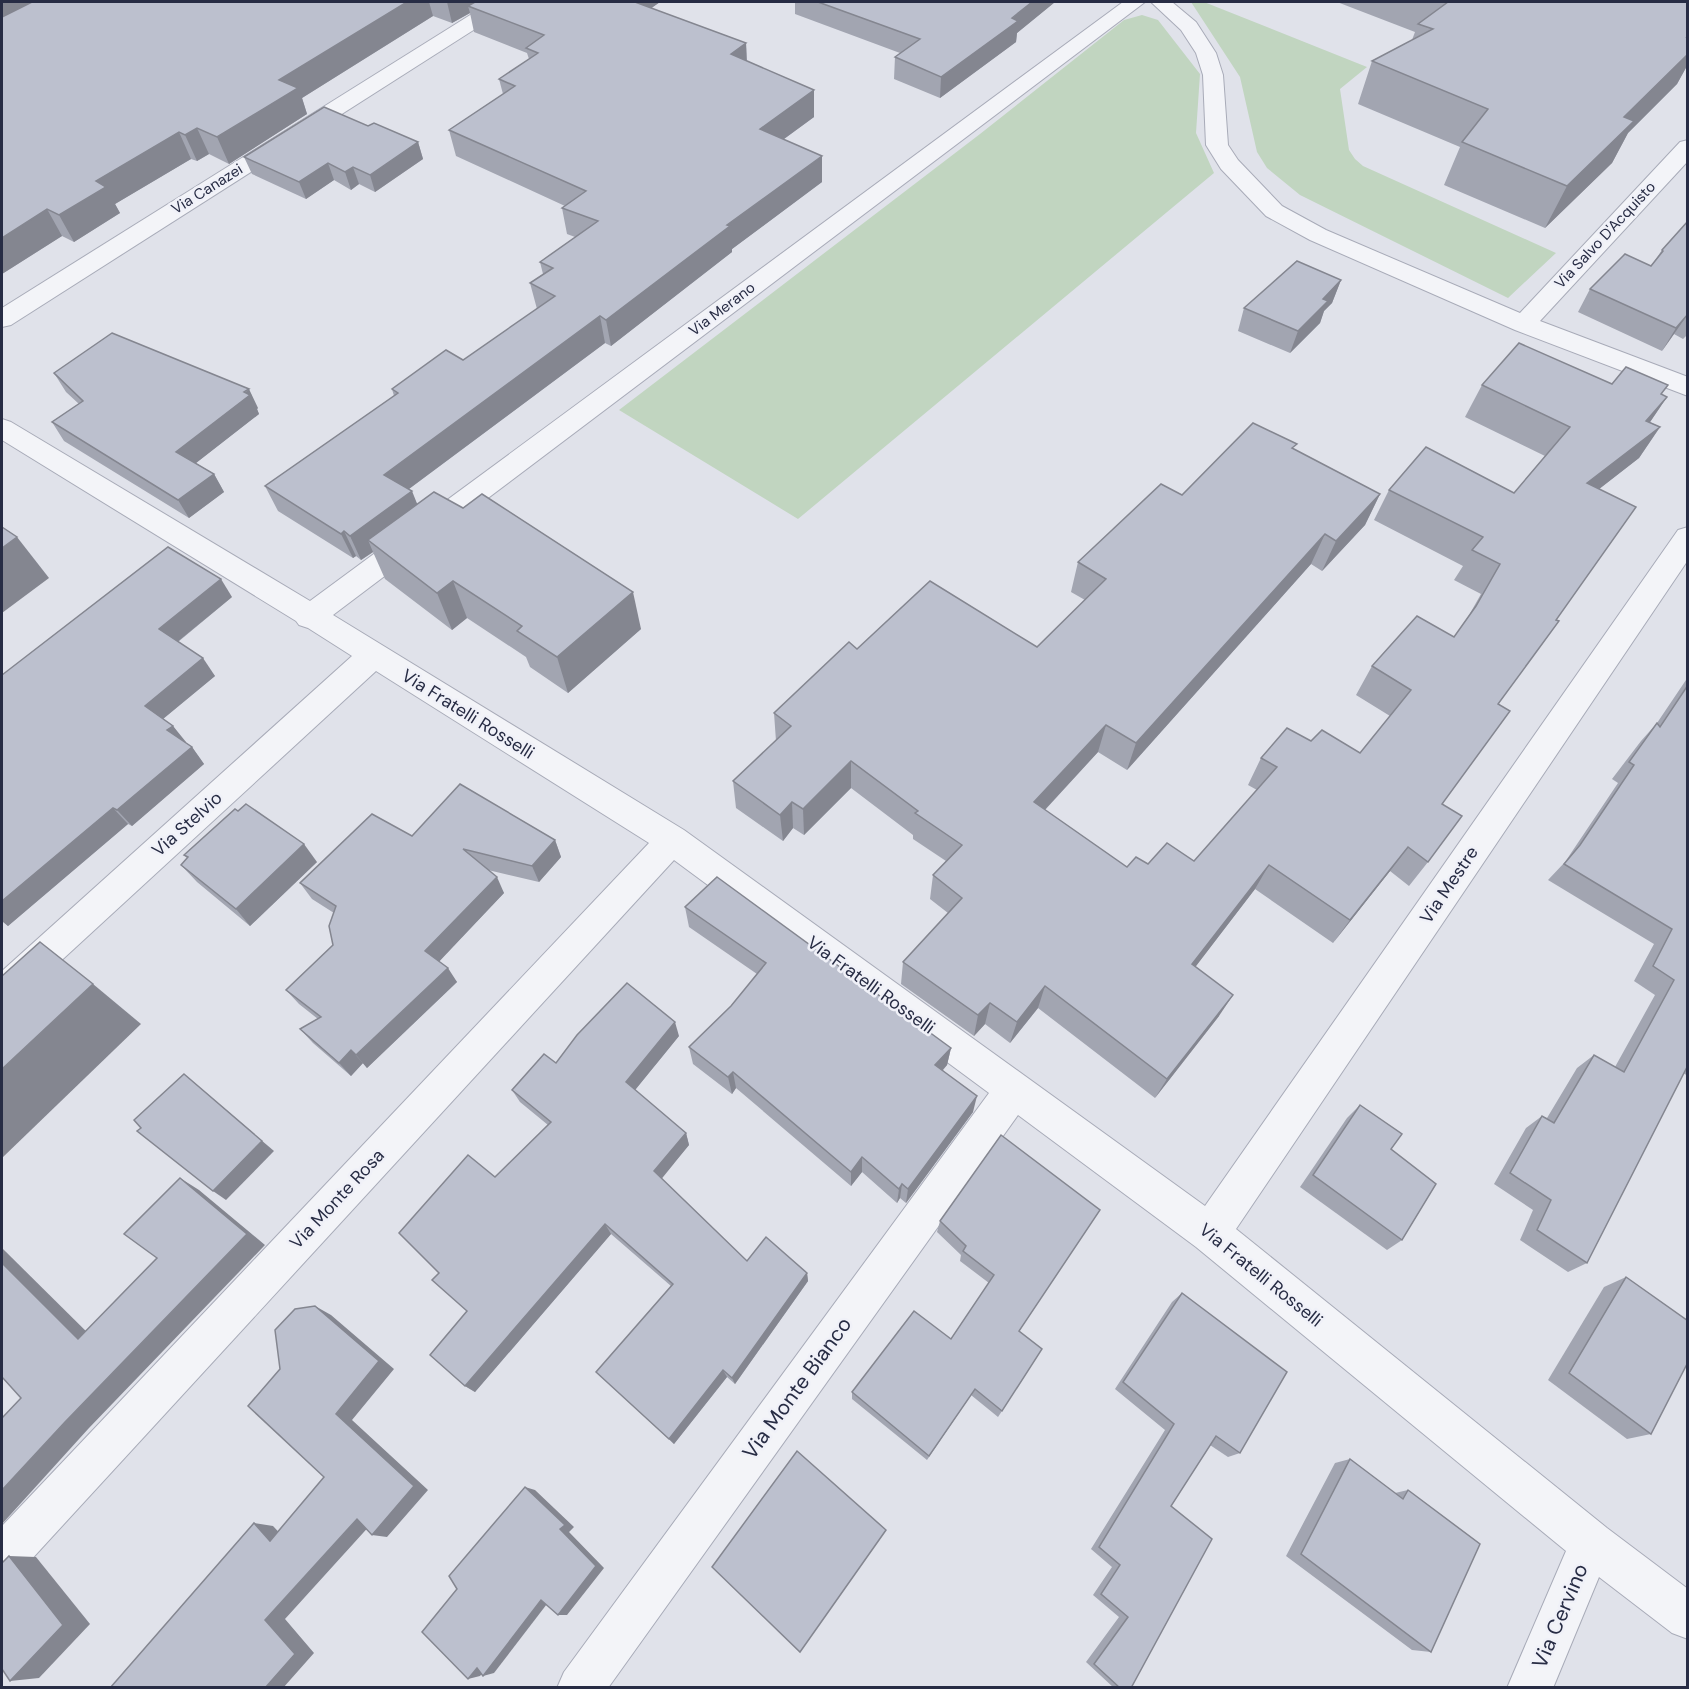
<svg xmlns="http://www.w3.org/2000/svg" width="1689" height="1689" font-family="'DM Sans',sans-serif">
	<style>
		.green { fill: #c1d5c0 }
		.lines { fill: none; stroke-linecap: round; stroke-linejoin: round }
		.minor-casing { stroke: #a8abb8; stroke-width: 2 }
		.minor { fill: #f3f4f8; fill-rule: evenodd }
		.wall { fill: #a2a5b1 }
		.shaded-wall { fill: #848690 }
		.building { fill: #bcc0ce; stroke: #848690; stroke-width: 1.5 }
		.labels { text-anchor: middle; stroke-width: 5; stroke-linejoin: round; paint-order: stroke }
		.far-street-label { font-size: 15px; fill: #272c44; stroke: #f0f1f8 }
		.street-label { font-size: 18px; fill: #272c44; stroke: #f0f1f8 }
		.near-street-label { font-size: 21px; fill: #272c44; stroke: #f0f1f8 }
	</style>
	<rect width="100%" height="100%" fill="#e0e2ea"/>
	<g class="green">
		<polygon points="1191,2 1204,2 1367,67 1340,89 1349,150 1355,159 1363,166 1556,253 1508,298 1300,195 1267,168 1257,152 1240,77"/>
		<polygon points="1142,15 1158,20 1200,74 1196,133 1214,173 798,519 619,410 980,134 1124,20"/>
	</g>
	<g class="lines">
		<defs>
			<g id="minor">
				<polygon points="491,2 514,2 511,6 11,325 2,327 2,308"/>
				<polygon points="1123,2 1145,2 333,615 684,830 1205,1206 1678,530 1688,527 1688,560 1236,1229 1607,1528 1688,1589 1688,1639 1672,1633 1599,1577 1553,1688 1507,1688 1566,1551 1196,1247 1018,1115 608,1688 557,1688 564,1672 989,1093 674,860 18,1574 2,1580 2,1526 649,843 376,671 14,1004 2,1009 2,971 352,656 308,628 299,625 296,621 2,440 2,419 11,422 310,601"/>
				<polygon points="1151,2 1172,2 1196,22 1216,53 1223,75 1228,145 1238,160 1282,206 1326,230 1520,313 1680,142 1688,140 1688,161 1540,321 1688,377 1688,396 1515,330 1310,240 1266,216 1221,169 1206,145 1203,75 1196,53 1181,30"/>
			</g>
		</defs>
		<use href="#minor" class="minor-casing"/>
		<use href="#minor" class="minor"/>
	</g>
	<g class="wall">
		<polygon points="2,2 660,2 651,8 746,43 747,61 814,90 814,117 784,139 822,182 732,249 732,252 611,346 605,343 409,489 417,504 641,629 568,693 530,667 526,657 467,618 452,630 385,579 373,552 361,560 356,556 353,558 278,511 265,486 394,396 392,389 463,360 537,309 530,283 543,274 540,262 575,237 567,234 562,208 565,206 456,156 449,130 503,94 499,79 529,59 527,53 474,32 470,13 452,23 433,16 302,98 307,114 229,164 209,154 197,161 191,159 115,204 120,213 74,242 62,236 2,274"/>
		<polygon points="795,2 1055,2 1017,33 1016,42 940,98 894,79 895,57 900,53 795,14"/>
		<polygon points="1337,2 1688,2 1688,64 1677,84 1628,133 1612,163 1545,228 1444,185 1460,147 1358,104 1372,61 1412,40 1415,32"/>
		<polygon points="368,126 418,142 423,159 375,192 359,184 351,190 334,180 306,199 252,174 244,157"/>
		<polygon points="1688,221 1688,334 1683,339 1674,334 1662,351 1578,312 1590,289 1651,266 1662,250"/>
		<polygon points="1341,280 1332,303 1324,311 1320,323 1290,353 1238,331 1244,308"/>
		<polygon points="54,373 258,408 257,409 259,414 196,463 214,474 224,492 189,518 64,441 52,422 79,404 66,392"/>
		<polygon points="1612,384 1662,395 1667,397 1650,422 1660,427 1639,458 1599,489 1556,620 1498,704 1442,804 1428,862 1409,886 1390,871 1333,943 1255,889 1195,967 1219,1016 1155,1098 1038,1008 1010,1043 985,1024 974,1036 901,984 903,962 948,913 930,899 933,875 946,861 913,839 913,835 851,788 804,835 793,828 783,841 736,808 733,781 776,741 774,713 857,649 1037,647 1085,600 1071,592 1078,562 1182,495 1295,450 1380,494 1365,525 1322,571 1311,564 1127,770 1098,752 1045,810 1127,867 1148,864 1194,861 1257,790 1248,785 1261,758 1311,741 1360,753 1390,716 1356,695 1372,666 1454,637 1468,617 1481,594 1454,580 1463,566 1374,520 1389,490 1514,493 1545,456 1465,417 1482,385"/>
		<polygon points="232,597 178,642 215,676 163,719 173,726 185,743 192,747 204,764 132,826 128,824 8,926 2,921 2,675"/>
		<polygon points="1688,677 1688,1076 1683,1073 1587,1263 1568,1272 1520,1240 1533,1210 1494,1184 1526,1128 1542,1116 1547,1118 1577,1068 1594,1055 1615,1067 1655,995 1634,981 1654,944 1548,880 1565,862 1618,783 1612,779 1641,741 1657,723"/>
		<polygon points="412,836 555,840 561,857 539,882 488,870 504,893 439,961 457,982 367,1068 363,1063 351,1076 313,1043 300,1029 318,1019 299,1004 286,990 333,945 334,913 312,899 300,883"/>
		<polygon points="184,855 317,862 250,926 197,882 181,865 187,858"/>
		<polygon points="685,907 951,1048 947,1065 943,1070 973,1112 906,1203 900,1198 897,1203 862,1172 851,1186 736,1088 732,1094 693,1064 689,1047 731,1006 757,974 689,927"/>
		<polygon points="679,1036 635,1090 686,1133 689,1145 661,1178 747,1261 807,1273 808,1281 735,1384 727,1377 674,1444 596,1372 671,1286 611,1234 475,1392 465,1386 467,1311 439,1273 495,1177 548,1125 520,1102 512,1090"/>
		<polygon points="1360,1105 1391,1149 1402,1240 1387,1250 1300,1187 1347,1118"/>
		<polygon points="1001,1135 1020,1331 1002,1411 998,1417 971,1395 927,1460 852,1399 852,1392 951,1339 989,1283 960,1261 961,1255 937,1232 940,1221"/>
		<polygon points="1626,1277 1651,1434 1627,1439 1548,1380 1604,1287"/>
		<polygon points="1182,1293 1240,1453 1228,1457 1210,1445 1171,1506 1131,1688 1114,1688 1086,1662 1119,1617 1093,1595 1112,1567 1091,1549 1165,1430 1115,1389 1172,1302"/>
		<polygon points="1350,1459 1395,1493 1408,1490 1431,1652 1412,1650 1286,1556 1335,1463"/>
	</g>
	<g class="shaded-wall">
		<polygon points="2,2 56,2 2,30"/>
		<polygon points="407,2 429,2 433,16 302,98 307,114 229,164 217,137 279,80"/>
		<polygon points="447,2 488,2 468,6 470,13 452,23"/>
		<polygon points="626,2 660,2 629,24"/>
		<polygon points="1032,2 1055,2 1017,33 1016,42 940,98 941,77"/>
		<polygon points="1688,36 1688,64 1677,84 1628,133 1612,163 1545,228 1567,186"/>
		<polygon points="746,43 747,70 731,54"/>
		<polygon points="814,90 814,117 762,155 760,129"/>
		<polygon points="197,128 209,154 197,161 185,135"/>
		<polygon points="179,132 191,159 115,204 120,213 74,242 59,215 96,181"/>
		<polygon points="418,142 423,159 375,192 370,175"/>
		<polygon points="822,156 822,182 732,249 732,252 611,346 606,320 727,225"/>
		<polygon points="328,163 334,180 306,199 299,182"/>
		<polygon points="353,167 359,184 351,190 345,172"/>
		<polygon points="47,209 62,236 2,274 2,238"/>
		<polygon points="1341,280 1332,303 1324,311 1320,323 1290,353 1298,331 1323,299"/>
		<polygon points="1688,314 1674,334 1662,351 1676,328"/>
		<polygon points="600,316 605,343 394,500 384,475"/>
		<polygon points="249,389 258,408 257,409 259,414 187,470 176,452"/>
		<polygon points="1667,397 1646,428 1646,421"/>
		<polygon points="1660,427 1639,458 1567,514 1587,483"/>
		<polygon points="214,474 224,492 189,518 178,500"/>
		<polygon points="412,491 422,516 368,540 373,552 361,560 350,536"/>
		<polygon points="1380,494 1365,525 1322,571 1336,541"/>
		<polygon points="344,531 356,556 353,558 341,534"/>
		<polygon points="1325,534 1311,564 1127,770 1136,743"/>
		<polygon points="17,537 49,578 2,613 2,548"/>
		<polygon points="221,579 232,597 171,647 159,629"/>
		<polygon points="453,581 467,618 452,630 437,593"/>
		<polygon points="633,592 641,629 568,693 557,657"/>
		<polygon points="203,658 215,676 158,723 145,706"/>
		<polygon points="1106,725 1098,752 1028,828 1034,802"/>
		<polygon points="173,726 186,742 180,747 167,730"/>
		<polygon points="192,747 204,764 132,826 117,810"/>
		<polygon points="851,761 851,788 804,835 803,809"/>
		<polygon points="792,802 793,828 783,841 780,815"/>
		<polygon points="113,808 128,824 8,926 2,921 2,901"/>
		<polygon points="555,840 561,857 539,882 532,866"/>
		<polygon points="304,844 317,862 250,926 236,909"/>
		<polygon points="1408,847 1390,871 1333,943 1350,920"/>
		<polygon points="1269,865 1255,889 1180,987 1192,964"/>
		<polygon points="497,877 504,893 435,966 425,951"/>
		<polygon points="448,968 457,982 367,1068 356,1055"/>
		<polygon points="93,984 141,1024 2,1158 2,1069"/>
		<polygon points="1045,986 1038,1008 1010,1043 1017,1022"/>
		<polygon points="1233,995 1219,1016 1155,1098 1167,1079"/>
		<polygon points="990,1003 985,1024 974,1036 978,1015"/>
		<polygon points="675,1022 679,1036 631,1095 626,1082"/>
		<polygon points="951,1048 947,1065 933,1081 935,1065"/>
		<polygon points="351,1050 363,1063 351,1076 339,1063"/>
		<polygon points="733,1072 736,1088 732,1094 728,1077"/>
		<polygon points="184,1074 274,1151 226,1200 213,1191"/>
		<polygon points="977,1096 973,1112 906,1203 908,1189"/>
		<polygon points="686,1133 689,1145 659,1182 654,1171"/>
		<polygon points="862,1157 862,1172 851,1186 851,1172"/>
		<polygon points="180,1178 199,1190 265,1245 89,1428 2,1524 2,1490 65,1422 247,1234"/>
		<polygon points="902,1184 900,1198 897,1203 899,1189"/>
		<polygon points="605,1224 611,1234 475,1392 465,1386"/>
		<polygon points="2,1248 102,1347 78,1339 2,1263"/>
		<polygon points="807,1273 808,1281 735,1384 732,1378"/>
		<polygon points="315,1306 331,1315 394,1369 352,1420 428,1490 387,1537 372,1535 336,1414"/>
		<polygon points="723,1370 727,1377 674,1444 669,1439"/>
		<polygon points="525,1487 535,1490 574,1527 569,1532 604,1568 567,1615 558,1615 560,1529"/>
		<polygon points="357,1519 373,1522 285,1619 314,1653 283,1688 265,1688 265,1620"/>
		<polygon points="254,1523 273,1526 289,1543 270,1541"/>
		<polygon points="9,1556 36,1557 90,1624 39,1678 10,1681"/>
		<polygon points="541,1600 550,1600 494,1673 483,1676"/>
		<polygon points="489,1666 480,1676 468,1679 477,1668"/>
	</g>
	<g class="building">
		<polygon points="32,2 407,2 279,80 298,88 217,137 197,128 185,135 179,132 96,181 106,187 59,215 47,209 2,238 2,17"/>
		<polygon points="475,2 635,2 746,43 731,54 814,90 760,129 822,156 727,225 730,226 606,320 600,316 384,475 412,491 350,536 344,531 341,534 265,486 398,393 392,389 446,350 463,360 555,296 530,283 553,268 540,262 598,221 562,208 586,191 449,130 515,86 499,79 538,53 526,48 544,35 468,6"/>
		<polygon points="818,2 1032,2 1012,18 1018,21 941,77 895,57 920,39"/>
		<polygon points="1448,2 1688,2 1688,36 1687,37 1688,37 1688,54 1624,117 1634,121 1567,186 1462,142 1488,109 1372,61 1433,29 1418,24"/>
		<polygon points="324,107 368,126 374,123 418,142 370,175 353,167 345,172 328,163 299,182 244,157"/>
		<polygon points="1688,221 1688,314 1676,328 1590,289 1625,254 1651,266 1663,251 1662,250"/>
		<polygon points="1297,261 1341,280 1323,299 1328,301 1298,331 1244,308"/>
		<polygon points="112,333 249,389 244,392 250,395 176,452 214,474 178,500 52,422 83,401 54,373"/>
		<polygon points="1519,343 1612,384 1626,367 1668,385 1661,394 1667,397 1646,421 1660,427 1587,483 1636,507 1556,620 1559,621 1498,704 1510,711 1442,804 1462,816 1428,862 1408,847 1350,920 1269,865 1192,964 1233,995 1167,1079 1045,986 1017,1022 990,1003 978,1015 903,962 962,898 933,875 962,845 915,813 918,811 851,761 803,809 792,802 780,815 733,781 791,726 774,713 849,642 857,649 930,581 1037,647 1106,579 1078,562 1161,484 1182,495 1253,423 1297,444 1292,448 1380,494 1336,541 1325,534 1136,743 1106,725 1034,802 1127,867 1136,857 1148,864 1167,843 1194,861 1277,767 1261,758 1287,728 1311,741 1322,730 1360,753 1411,690 1372,666 1417,616 1454,637 1476,606 1500,564 1472,550 1483,537 1389,490 1426,447 1514,493 1570,427 1482,385"/>
		<polygon points="434,492 463,508 482,494 633,592 557,657 517,631 522,626 453,581 437,593 368,540"/>
		<polygon points="2,527 17,537 2,548"/>
		<polygon points="168,547 221,579 159,629 203,658 145,706 173,726 167,730 192,747 117,810 113,808 2,901 2,675"/>
		<polygon points="1688,685 1688,1065 1587,1263 1537,1230 1551,1200 1510,1173 1542,1116 1554,1123 1594,1055 1624,1072 1674,980 1653,966 1672,929 1564,864 1580,845 1634,765 1629,762 1657,723 1660,727"/>
		<polygon points="460,784 555,840 532,866 463,849 497,877 425,951 448,968 356,1055 351,1050 339,1063 300,1029 321,1017 286,990 333,945 329,926 336,906 300,883 372,814 412,836"/>
		<polygon points="246,804 304,844 236,909 181,865 188,857 184,855 235,809 238,811"/>
		<polygon points="717,877 951,1048 935,1065 977,1096 908,1189 902,1184 899,1189 862,1157 851,1172 733,1072 728,1077 689,1047 731,1006 766,963 685,907"/>
		<polygon points="40,942 93,984 2,1069 2,976"/>
		<polygon points="627,983 675,1022 626,1082 686,1133 654,1171 747,1261 766,1237 807,1273 732,1378 723,1370 669,1439 596,1372 673,1284 605,1224 465,1386 430,1355 467,1311 432,1280 439,1273 399,1233 468,1155 495,1177 551,1122 512,1090 544,1054 556,1063 577,1035"/>
		<polygon points="184,1074 262,1141 213,1191 137,1131 141,1128 134,1120"/>
		<polygon points="1360,1105 1402,1134 1391,1149 1436,1184 1402,1240 1313,1175"/>
		<polygon points="1001,1135 1100,1210 1019,1331 1042,1349 1002,1411 975,1389 929,1456 852,1392 914,1311 951,1339 994,1275 963,1251 966,1246 940,1221"/>
		<polygon points="180,1178 247,1234 65,1422 2,1490 2,1418 21,1398 2,1377 2,1263 78,1339 157,1258 124,1234"/>
		<polygon points="1626,1277 1688,1321 1688,1362 1651,1434 1569,1373"/>
		<polygon points="1182,1293 1287,1372 1240,1453 1216,1436 1171,1506 1212,1539 1131,1688 1120,1688 1094,1664 1128,1617 1101,1594 1120,1565 1099,1547 1174,1424 1123,1382"/>
		<polygon points="315,1306 379,1361 336,1414 414,1486 372,1535 357,1519 265,1620 295,1654 265,1688 110,1688 254,1523 270,1541 324,1477 248,1406 280,1369 275,1330 295,1309"/>
		<polygon points="797,1451 886,1530 800,1652 712,1567"/>
		<polygon points="1350,1459 1403,1499 1408,1490 1480,1544 1431,1652 1301,1554"/>
		<polygon points="525,1487 565,1525 560,1529 596,1566 558,1615 541,1600 483,1676 477,1668 468,1679 422,1632 457,1589 449,1576"/>
		<polygon points="9,1556 63,1625 10,1681 2,1669 2,1563"/>
	</g>
	<g class="labels">
		<g class="far-street-label">
			<text transform="translate(207 189) rotate(-32)" y="5">Via Canazei</text>
			<text transform="translate(1605 235) rotate(-47)" y="5">Via Salvo D'Acquisto</text>
			<text transform="translate(722 309) rotate(-37)" y="5">Via Merano</text>
		</g>
		<g class="street-label">
			<text transform="translate(468 714) rotate(32)" y="6">Via Fratelli Rosselli</text>
			<text transform="translate(187 824) rotate(-42)" y="6">Via Stelvio</text>
			<text transform="translate(1449 885) rotate(-56)" y="6">Via Mestre</text>
			<text transform="translate(871 985) rotate(36)" y="6">Via Fratelli Rosselli</text>
			<text transform="translate(337 1199) rotate(-47)" y="6">Via Monte Rosa</text>
			<text transform="translate(1261 1275) rotate(39)" y="6">Via Fratelli Rosselli</text>
		</g>
		<g class="near-street-label">
			<text transform="translate(797 1388) rotate(-54)" y="7">Via Monte Bianco</text>
			<text transform="translate(1560 1616) rotate(-67)" y="7">Via Cervino</text>
		</g>
	</g>
	<rect width="1689" height="1689" fill="none" stroke="#272c44" stroke-width="6"/>
</svg>
